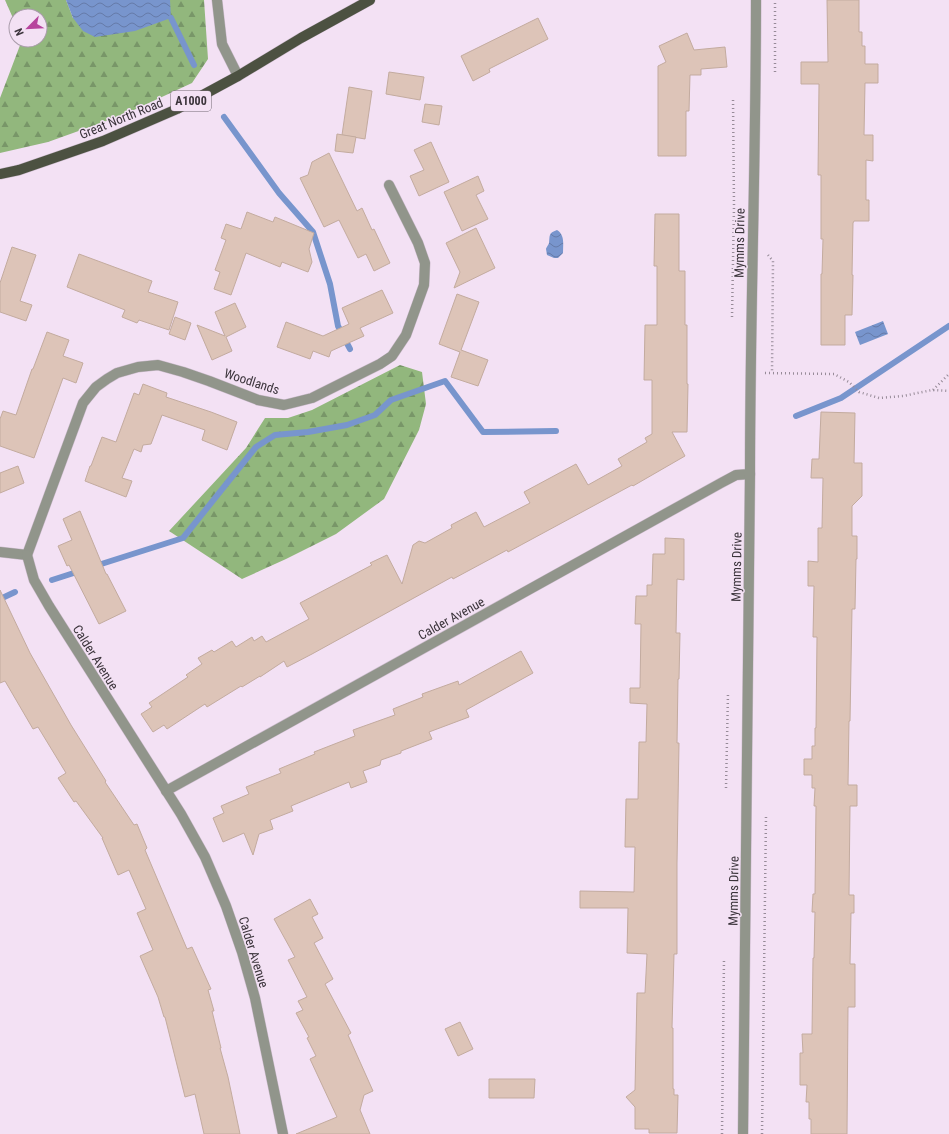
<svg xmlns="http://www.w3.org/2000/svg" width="949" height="1134" font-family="'Roboto Condensed',sans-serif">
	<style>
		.forest { fill: url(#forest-firs) }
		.water { fill: url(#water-waves) }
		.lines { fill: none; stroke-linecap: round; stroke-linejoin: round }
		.stream { stroke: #7895cd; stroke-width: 6 }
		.building { fill: #ddc4b8; stroke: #c3ab9f }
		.minor-casing { stroke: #cebecf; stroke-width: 11 }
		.major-casing { stroke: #cebecf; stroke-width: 11 }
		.path { stroke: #978b98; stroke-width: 2.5; stroke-dasharray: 1 3; stroke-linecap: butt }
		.minor { stroke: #91958b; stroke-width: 10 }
		.major { stroke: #4c5141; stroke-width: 10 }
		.labels { text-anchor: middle; stroke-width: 3; stroke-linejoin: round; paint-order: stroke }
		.shield { fill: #f3e1f4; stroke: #726872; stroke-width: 1 }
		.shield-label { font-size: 12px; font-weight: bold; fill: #3b343b }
		.street-label { font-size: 13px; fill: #3b343b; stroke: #f3e1f4 }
	</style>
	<defs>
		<pattern id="forest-firs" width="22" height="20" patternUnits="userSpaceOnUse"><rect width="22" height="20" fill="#92b77d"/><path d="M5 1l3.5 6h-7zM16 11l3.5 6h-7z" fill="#789668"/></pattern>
		<pattern id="water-waves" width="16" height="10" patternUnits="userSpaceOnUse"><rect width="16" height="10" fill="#7895cd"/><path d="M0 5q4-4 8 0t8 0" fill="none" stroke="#647aa8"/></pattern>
	</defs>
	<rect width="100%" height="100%" fill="#f3e1f4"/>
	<g class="forest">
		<polygon points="5,0 66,0 73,18 170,18 170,0 204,0 208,59 192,83 123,115 48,142 0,153 0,98 22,40 40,40 40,16 16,16 16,25"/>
		<polygon points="400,365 422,372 426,404 419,430 384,499 336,534 286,559 242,579 169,531 246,448 265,418 288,418 312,410"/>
	</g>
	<g class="water">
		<polygon points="66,0 170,0 171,18 135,31 95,37 83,31 73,18"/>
		<path d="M 557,230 C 565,235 563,244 563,253 L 558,258 L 554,258 L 547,255 L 546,249 C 546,248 549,244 549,243 C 550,236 548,233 557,230 Z"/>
		<polygon points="883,321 888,334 860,345 855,332"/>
	</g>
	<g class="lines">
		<g class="stream">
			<polyline points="171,18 194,65"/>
			<polyline points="224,117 279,193 313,232 330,284 338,326 350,349"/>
			<polyline points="796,416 841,398 949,326"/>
			<polyline points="95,566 183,538 256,447 275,435 308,432 347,425 375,415 391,400 445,381 483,432 556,431"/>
			<polyline points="52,580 80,571"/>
			<polyline points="0,599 15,592"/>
		</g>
	</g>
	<g class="building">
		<polygon points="827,0 859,0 859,32 862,32 862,46 865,46 865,64 878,64 878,83 865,83 864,135 873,135 873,161 866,160 866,200 869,200 869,221 854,221 853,223 852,275 853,275 852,315 845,315 845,345 821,345 821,274 822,274 823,239 821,239 821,175 818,175 819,84 801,84 801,62 828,62"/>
		<polygon points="538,18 548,39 489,69 490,72 473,81 461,56"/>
		<polygon points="687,33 694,50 725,47 727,67 701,69 701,75 690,75 689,111 686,111 686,156 658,156 658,66 666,62 659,46"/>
		<polygon points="389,72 424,77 420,100 386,94"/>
		<polygon points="349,87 372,91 365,139 342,135"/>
		<polygon points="425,104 442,106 439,125 422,122"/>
		<polygon points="337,134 356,137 353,153 335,151"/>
		<polygon points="431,142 449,182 419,196 410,176 424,170 414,150"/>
		<polygon points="329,153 357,211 362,208 372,230 374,229 390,263 374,271 366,254 358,258 339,220 324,227 300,178 308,175 312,162"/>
		<polygon points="478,176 484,191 476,195 488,219 462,231 444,192"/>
		<polygon points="247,212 273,222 275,217 314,233 309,249 312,262 308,272 282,262 280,267 246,253 231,295 214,289 220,272 215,270 226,240 221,238 226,224 241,229"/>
		<polygon points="655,214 679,214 679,271 685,271 685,325 687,325 687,384 688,384 687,432 672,432 685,456 633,486 632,485 508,552 507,550 453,579 452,577 312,654 287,667 284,661 260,677 260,676 242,687 241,686 207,707 205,704 167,729 164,725 153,732 141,714 152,707 149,703 188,677 186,675 202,664 198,658 212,650 214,652 232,641 236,647 252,637 254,641 262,636 266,642 309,619 300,603 372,565 370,563 387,555 402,584 413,545 419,541 425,543 452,528 451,525 476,512 484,527 530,503 524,492 576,464 588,485 622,466 618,459 647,442 645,438 652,434 652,380 644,380 645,325 657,325 657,266 654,266"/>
		<polygon points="476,228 495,268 454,288 460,272 446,243"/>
		<polygon points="12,247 36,255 20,301 32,305 26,321 0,312 0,283"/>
		<polygon points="79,254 152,281 148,292 178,302 169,330 139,320 137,323 122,317 125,310 67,287"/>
		<polygon points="382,290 393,313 360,328 364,336 331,351 329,357 313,351 310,359 277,347 286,322 323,336 349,324 342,308"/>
		<polygon points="457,294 479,302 461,350 488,360 478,386 451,377 460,352 439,344"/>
		<polygon points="235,303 246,327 226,337 232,351 212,360 197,325 225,336 215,312"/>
		<polygon points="175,317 191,323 185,340 169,334"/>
		<polygon points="47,332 69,340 63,356 83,363 76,383 63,378 34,458 0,446 0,419 3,411 16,415 32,369 33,369"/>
		<polygon points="143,384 167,393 166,397 211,412 237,422 227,450 202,440 205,430 162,415 151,444 143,445 141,452 134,449 122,478 132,481 126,497 85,481 90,466 91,466 102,437 116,442 134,393 139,395"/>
		<polygon points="821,412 855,413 854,463 862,463 862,496 852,506 852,536 857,536 857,559 856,559 855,609 852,609 850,721 849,721 848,785 857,785 857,806 850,806 849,895 854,895 854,913 851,913 850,964 855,964 855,1007 848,1007 847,1134 811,1134 811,1119 809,1119 809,1102 806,1102 807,1085 800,1085 800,1053 803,1053 802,1034 812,1034 813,958 814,958 815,912 812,912 813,894 815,894 816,806 814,806 815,788 812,788 812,775 804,775 804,759 812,759 812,746 815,746 815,728 816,728 817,637 813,637 814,586 808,586 808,561 818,562 818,528 822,528 823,478 811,478 812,459 819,459"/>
		<polygon points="18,466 24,483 0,493 0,473"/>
		<polygon points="80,511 106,574 107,574 126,611 99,624 69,565 67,566 58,546 72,540 63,519"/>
		<polygon points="665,538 684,539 684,580 677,579 676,633 680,633 679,679 678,679 677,743 679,743 677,863 677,954 674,954 672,1028 673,1028 673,1089 674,1089 674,1095 678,1095 677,1133 649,1133 649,1129 635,1129 635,1107 626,1097 635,1090 637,993 645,993 647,954 627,953 628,908 580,908 580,891 634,892 635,847 625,847 626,799 638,799 639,742 646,742 647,704 630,703 630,688 640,688 641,624 635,624 636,596 647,596 647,585 652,585 653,554 665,554"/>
		<polygon points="0,590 30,653 71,725 106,781 105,782 134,825 137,824 147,848 145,850 187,949 192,947 211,989 208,990 214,1011 212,1011 221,1048 220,1048 228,1077 240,1134 204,1134 195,1094 185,1097 165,1017 164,1017 158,997 140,956 153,950 137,913 146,909 129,870 118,875 102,838 103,838 76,801 74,802 58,778 66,773 38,727 33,729 5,681 0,683"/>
		<polygon points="521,651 533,673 466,710 469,717 429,732 432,739 401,751 401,753 381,760 380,765 363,771 367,782 351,788 349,782 291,806 293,811 270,820 273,829 259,834 253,855 244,833 223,842 213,818 224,813 221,806 249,794 246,787 281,773 279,769 315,754 314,752 355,736 353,730 395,715 393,709 423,697 422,694 458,681 459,685"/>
		<polygon points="310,899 318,914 312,917 323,938 314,943 333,979 325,984 351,1033 348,1035 373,1091 364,1095 360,1110 370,1134 296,1134 337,1117 310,1059 316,1056 307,1038 309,1037 296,1013 303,1010 298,1001 307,997 288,960 295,957 274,919"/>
		<polygon points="460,1022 473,1049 458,1056 445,1029"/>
		<polygon points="489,1079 535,1079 534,1098 489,1098"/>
	</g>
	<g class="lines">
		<defs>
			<g id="minor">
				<polyline points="217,0 222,44 238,76"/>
				<polyline points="0,552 27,555"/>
				<polyline points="27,555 83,403 96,387 107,379 117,373 138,367 158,365 183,372 209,381 258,400 284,405 312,398 380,364 392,356 406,335 424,285 425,263 418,243 389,185"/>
				<polyline points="27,555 34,580 49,606 181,814 205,857 226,906 242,952 255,998 283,1134"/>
				<polyline points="166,791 721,483 736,475 750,474"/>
				<path d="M 743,1134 L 750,474 C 750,316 756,158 756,0"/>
			</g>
			<polyline id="major" points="0,174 19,170 103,141 177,109 238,76 301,38 370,0"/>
		</defs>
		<use href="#minor" class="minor-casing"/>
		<use href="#major" class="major-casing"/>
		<g class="path">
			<polyline points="775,72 775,0"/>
			<polyline points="768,255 773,261 772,373"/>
			<polyline points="732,317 734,207 733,97"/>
			<polyline points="765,373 834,374 849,382 859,392 879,398 903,396 932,390 949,391"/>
			<polyline points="933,390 949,374"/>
			<polyline points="726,788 728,693"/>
			<polyline points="722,1134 724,958"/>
			<polyline points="762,1134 766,815"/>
		</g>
		<use href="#minor" class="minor"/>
		<use href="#major" class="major"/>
	</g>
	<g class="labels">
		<rect class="shield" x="171" y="91" width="40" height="20" rx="3"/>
		<g class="shield-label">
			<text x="191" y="105">A1000</text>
		</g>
		<g class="street-label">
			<text transform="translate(121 118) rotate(-22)" y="5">Great North Road</text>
			<text transform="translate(739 243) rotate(-89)" y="5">Mymms Drive</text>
			<text transform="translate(252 381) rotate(18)" y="5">Woodlands</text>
			<text transform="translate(736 567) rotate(-89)" y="5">Mymms Drive</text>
			<text transform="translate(451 618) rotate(-29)" y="5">Calder Avenue</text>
			<text transform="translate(96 657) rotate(58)" y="5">Calder Avenue</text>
			<text transform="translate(733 891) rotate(-89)" y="5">Mymms Drive</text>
			<text transform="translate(254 952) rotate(73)" y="5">Calder Avenue</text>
		</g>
	</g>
	<g transform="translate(28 28) rotate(246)"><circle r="19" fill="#f3e1f4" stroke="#a99caa"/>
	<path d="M0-3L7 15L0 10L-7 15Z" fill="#b7449d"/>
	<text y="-6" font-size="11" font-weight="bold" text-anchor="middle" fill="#3b343b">N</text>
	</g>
</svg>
